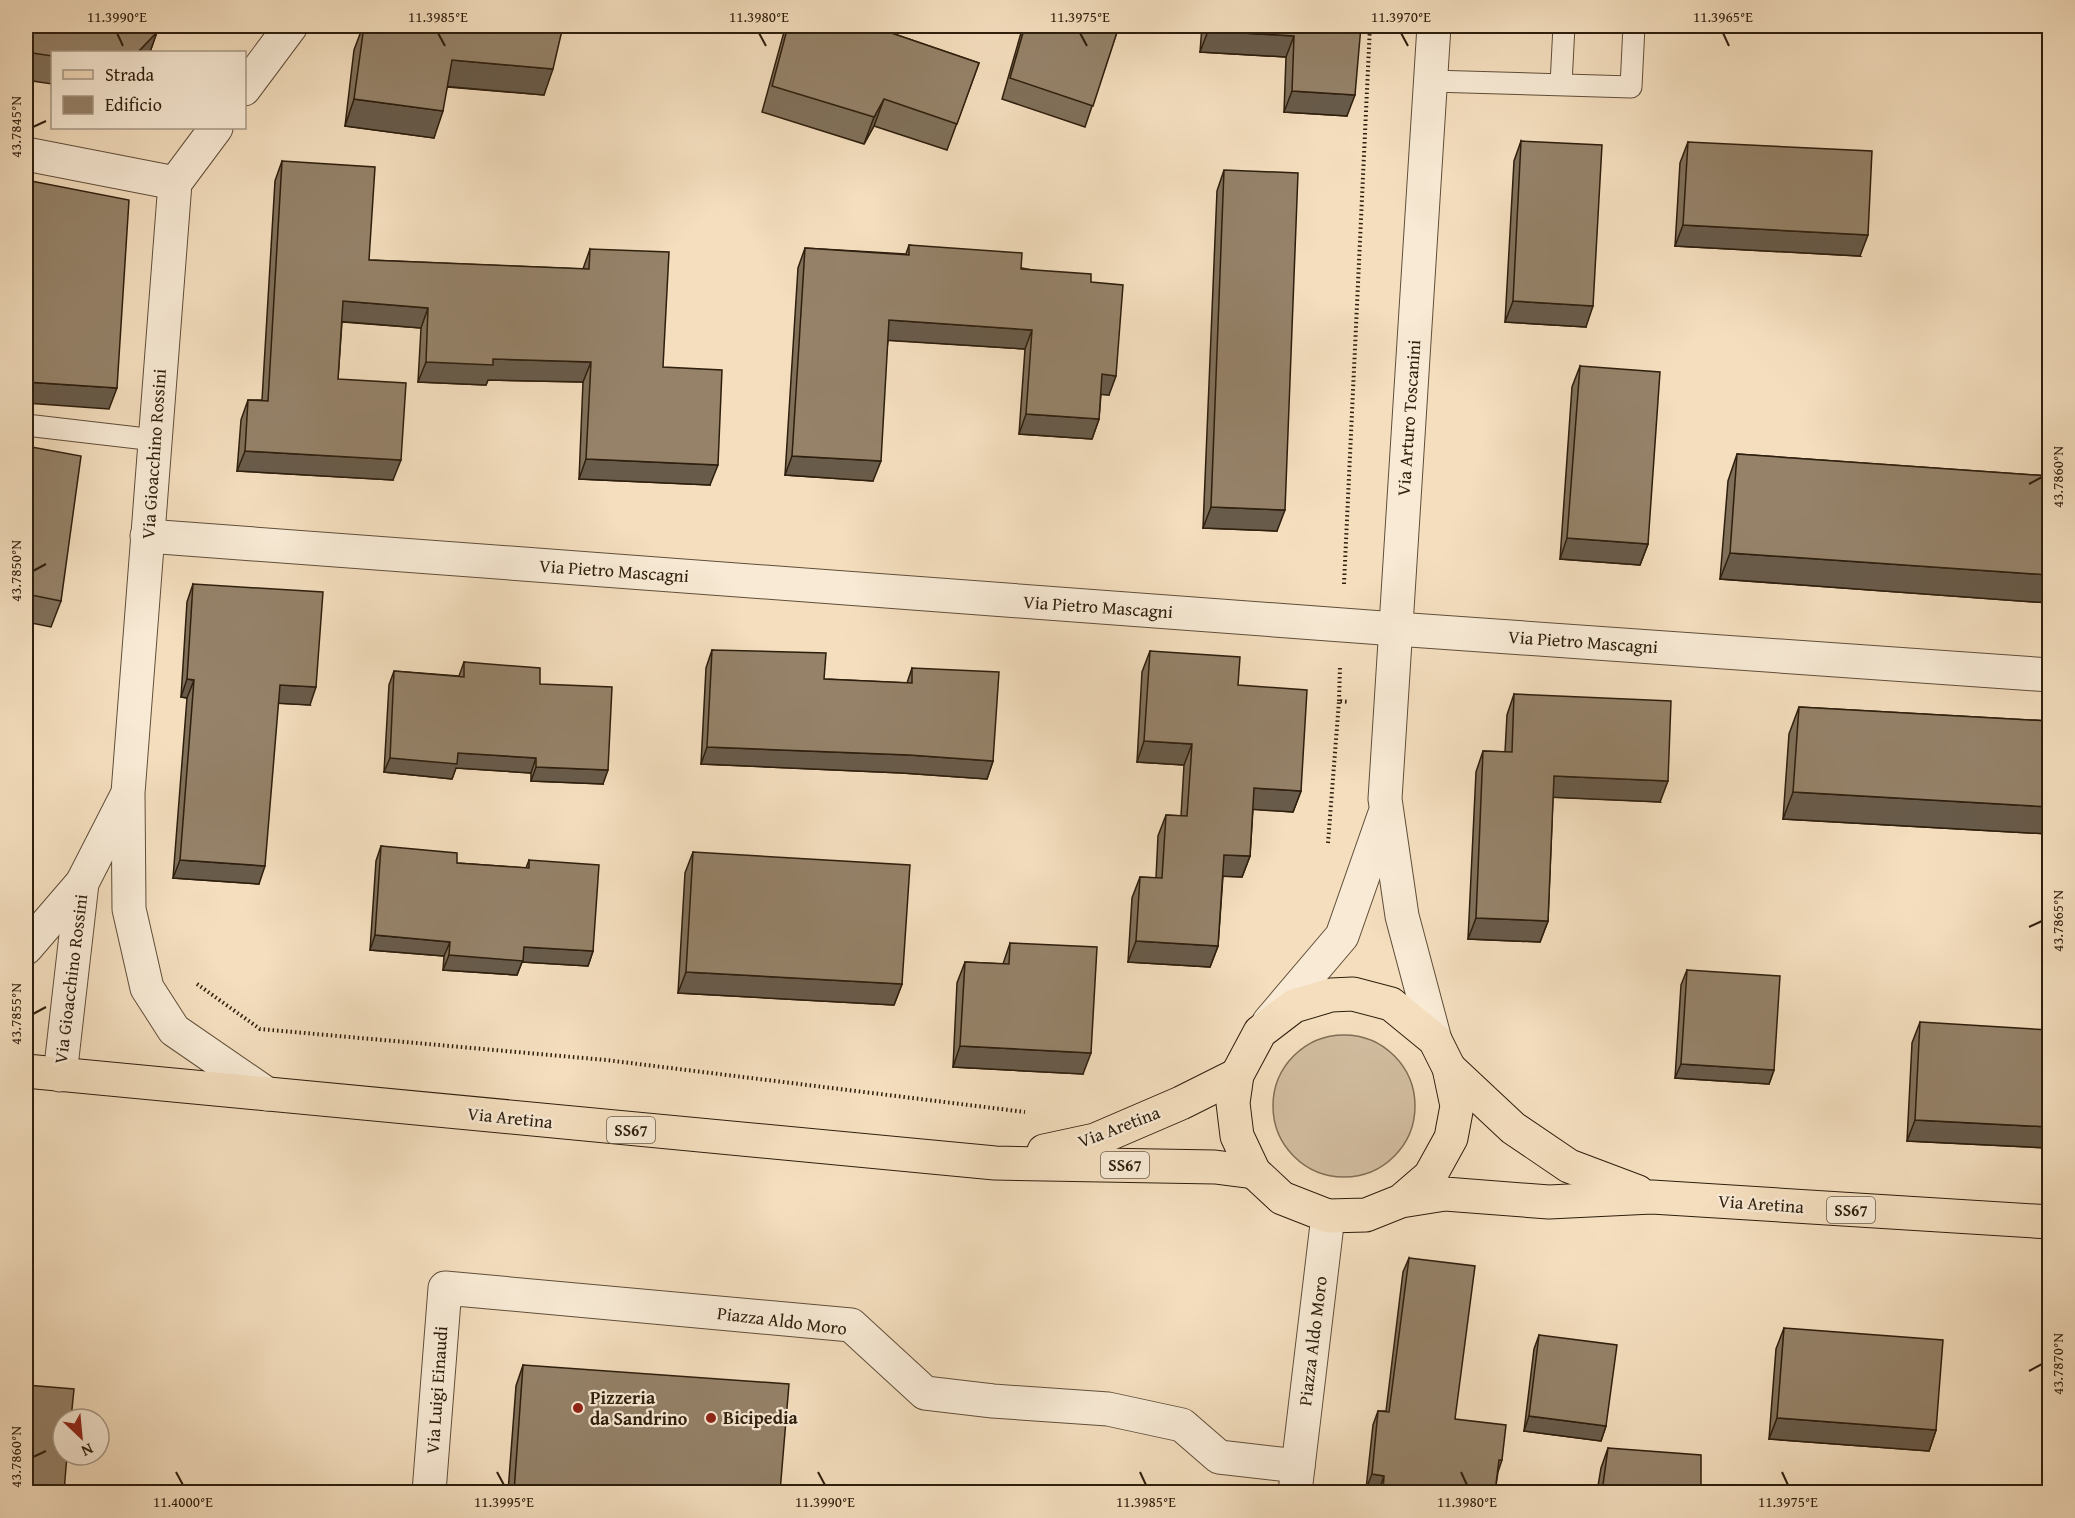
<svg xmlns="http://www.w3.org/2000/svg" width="2075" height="1518" font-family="'Gentium Book Plus',serif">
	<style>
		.green { fill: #d2bda0; stroke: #806e56; stroke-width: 1.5 }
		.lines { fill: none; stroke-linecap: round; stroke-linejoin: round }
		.service-casing { stroke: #604e39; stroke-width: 23 }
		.minor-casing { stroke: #604e39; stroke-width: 35 }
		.primary-casing { stroke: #2e1e0d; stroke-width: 35 }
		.path { stroke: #2e1e0d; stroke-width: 4; stroke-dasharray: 1.5 3; stroke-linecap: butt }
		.service { stroke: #f8ead5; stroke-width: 21 }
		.minor { stroke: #f8ead5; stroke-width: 33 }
		.primary { stroke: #f4debe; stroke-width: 33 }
		.wall { fill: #80705a; stroke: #2e1e0d; stroke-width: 1.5 }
		.shaded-wall { fill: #685b4a; stroke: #2e1e0d; stroke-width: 1.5 }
		.building { fill: #958269; stroke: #2e1e0d; stroke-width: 1.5 }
		.ticks { fill: none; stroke: #2e1e0d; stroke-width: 2 }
		.poi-dot { fill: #8f2418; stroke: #f8ead5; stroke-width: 2 }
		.labels { text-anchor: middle; stroke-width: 4.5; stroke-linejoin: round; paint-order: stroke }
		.shield { fill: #f8ead5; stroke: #6b5b49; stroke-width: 1.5 }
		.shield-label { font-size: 16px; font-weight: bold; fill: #2e1e0d }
		.street-label { font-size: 18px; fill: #2e1e0d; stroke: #f8ead5 }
		.poi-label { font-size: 18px; font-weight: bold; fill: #2e1e0d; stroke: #f8ead5; text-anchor: start }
		.neatline { fill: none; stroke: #2e1e0d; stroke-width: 2 }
		.ticks-label { font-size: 15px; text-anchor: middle; fill: #2e1e0d }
	</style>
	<rect width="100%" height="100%" fill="#f4debe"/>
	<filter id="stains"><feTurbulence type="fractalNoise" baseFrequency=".00333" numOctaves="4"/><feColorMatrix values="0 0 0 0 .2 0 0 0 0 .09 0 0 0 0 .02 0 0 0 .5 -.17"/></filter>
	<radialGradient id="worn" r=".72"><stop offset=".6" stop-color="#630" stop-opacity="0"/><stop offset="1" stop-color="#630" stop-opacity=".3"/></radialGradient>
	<circle class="green" cx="1344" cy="1106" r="71"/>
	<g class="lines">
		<defs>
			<g id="service">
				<polyline points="1431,81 1631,87 1634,26"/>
				<polyline points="1561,84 1564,26"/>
				<polyline points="26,425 155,440"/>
			</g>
			<g id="minor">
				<polyline points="1434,26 1385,799 1402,916 1435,1040"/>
				<polyline points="244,89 291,26"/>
				<polyline points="216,128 175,183 128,793 129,909 147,988 174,1030 267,1094"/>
				<polyline points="26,154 175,183"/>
				<polyline points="147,536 1396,629 2050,675"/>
				<polyline points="26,948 82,883 126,797"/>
				<polyline points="1269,1022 1342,936 1384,816"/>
				<polyline points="60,1075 82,883"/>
				<polyline points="429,1492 445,1288 851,1325 925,1393 993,1401 1108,1409 1182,1425 1219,1457 1298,1466"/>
				<polyline points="1295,1492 1328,1216"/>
			</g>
			<g id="primary">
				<polyline points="1449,1068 1513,1128 1569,1166 1638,1192"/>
				<polyline points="26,1071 995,1163 1215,1167 1254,1172"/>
				<polyline points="1044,1151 1095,1140 1181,1103 1237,1075"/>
				<polyline points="1401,1201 1430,1176 1451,1138 1457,1106 1449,1068 1435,1040 1391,1004 1353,994 1331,995 1294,1006 1260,1032 1237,1075 1233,1103 1237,1136 1254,1172 1282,1198 1328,1216 1366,1215 1401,1201 1445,1194 1549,1202 1652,1197 2050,1222"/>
			</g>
		</defs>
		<use href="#service" class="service-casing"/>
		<use href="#minor" class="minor-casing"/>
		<use href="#primary" class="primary-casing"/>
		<g class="path">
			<polyline points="1344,584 1370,26"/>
			<polyline points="1339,701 1340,666"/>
			<polyline points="1328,843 1339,701 1349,702"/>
			<polyline points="197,984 260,1029 606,1060 1025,1112"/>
		</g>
		<use href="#service" class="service"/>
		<use href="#minor" class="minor"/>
		<use href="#primary" class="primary"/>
	</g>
	<g class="wall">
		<polygon points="26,26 157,32 150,52 52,52 52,84 26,80"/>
		<polygon points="363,26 563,26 544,95 447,87 434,138 345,126 354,50"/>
		<polygon points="765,26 871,26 979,63 947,150 874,126 864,144 762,112 784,32"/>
		<polygon points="1023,26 1119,26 1085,127 1002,99"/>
		<polygon points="1202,26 1361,26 1347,116 1284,112 1286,57 1200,52"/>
		<polygon points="1521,141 1586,327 1505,322 1514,161"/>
		<polygon points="1688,142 1860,256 1675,246 1680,163"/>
		<polygon points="282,161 369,260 583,269 590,249 663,367 710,485 579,479 583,382 488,380 486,385 418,382 421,328 342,322 338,379 393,480 237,471 241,420 248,400 262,400 275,181"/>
		<polygon points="1224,170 1277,531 1203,528 1217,191"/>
		<polygon points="909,245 1091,282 1109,395 1101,394 1099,419 1092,439 1019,434 1025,349 888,340 873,481 785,475 798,268 805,248 906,254"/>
		<polygon points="1580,366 1648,544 1640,565 1560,559 1572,387"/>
		<polygon points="26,446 61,601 51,627 26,622"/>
		<polygon points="1737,454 2049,476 2049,603 1720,579 1728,481"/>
		<polygon points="193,584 310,705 278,703 259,884 173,878 187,698 181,697 187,602"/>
		<polygon points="712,650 824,679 907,683 912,668 993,761 987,779 902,773 701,764 706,668"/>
		<polygon points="1150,651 1238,685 1301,791 1293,812 1253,809 1250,856 1242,877 1223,876 1218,946 1210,967 1128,962 1132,898 1140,877 1156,878 1158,836 1166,815 1181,816 1184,765 1137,762 1142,672"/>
		<polygon points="464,662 540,684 603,784 531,781 531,773 456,768 452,779 384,772 389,685 394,671 459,676"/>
		<polygon points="1514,694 1660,802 1553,797 1548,921 1540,942 1468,939 1476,772 1483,751 1505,752 1507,715"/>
		<polygon points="1799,707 2049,721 2049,834 1783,819 1789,734"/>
		<polygon points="381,846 457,863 526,868 529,860 593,951 588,966 522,962 517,975 443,970 444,956 370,950 376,861"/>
		<polygon points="693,852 902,984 894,1005 678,993 685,873"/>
		<polygon points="1010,943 1083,1074 953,1067 957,983 965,962 1003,964"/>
		<polygon points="1687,970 1774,1070 1769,1084 1675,1078 1681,985"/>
		<polygon points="1920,1022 2048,1148 1907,1141 1912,1043"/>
		<polygon points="1409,1258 1455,1419 1502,1460 1498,1472 1495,1492 1379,1492 1379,1490 1366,1489 1373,1425 1378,1411 1386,1411 1403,1272"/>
		<polygon points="1784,1328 1936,1430 1929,1451 1769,1439 1776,1349"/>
		<polygon points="1539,1335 1606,1426 1601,1441 1524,1431 1534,1349"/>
		<polygon points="523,1365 780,1492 508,1492 516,1386"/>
		<polygon points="1608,1448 1701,1492 1597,1492 1601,1468"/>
	</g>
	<g class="shaded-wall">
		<polygon points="1208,31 1294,36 1286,57 1200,52"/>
		<polygon points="157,32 150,52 138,52"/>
		<polygon points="452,60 553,69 544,95 442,86"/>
		<polygon points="1292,91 1355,95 1347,116 1284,112"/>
		<polygon points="354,99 443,111 434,138 345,126"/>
		<polygon points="884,99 874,126 864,144 874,117"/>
		<polygon points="1683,225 1868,235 1860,256 1675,246"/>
		<polygon points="343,301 428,308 421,328 336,321"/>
		<polygon points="1513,301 1593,306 1586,327 1505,322"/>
		<polygon points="889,320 1032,330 1025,349 882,340"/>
		<polygon points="493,359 591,362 583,382 488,380 486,385 418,382 426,362"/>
		<polygon points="1102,374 1116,376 1109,395 1095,394"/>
		<polygon points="26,382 117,388 109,409 26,403"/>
		<polygon points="1026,414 1099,419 1092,439 1019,434"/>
		<polygon points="245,451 401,460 393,480 237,471"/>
		<polygon points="792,456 881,461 873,481 785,475"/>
		<polygon points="586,459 718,465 710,485 579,479"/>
		<polygon points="1211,507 1285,510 1277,531 1203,528"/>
		<polygon points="1567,538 1648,544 1640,565 1560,559"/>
		<polygon points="1730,553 2049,575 2049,603 1720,579"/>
		<polygon points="187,679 194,680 187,698 181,697"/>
		<polygon points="280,685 316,687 310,705 273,703"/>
		<polygon points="1144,741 1192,744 1184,765 1137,762"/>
		<polygon points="707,747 909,755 993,761 987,779 902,773 701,764"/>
		<polygon points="458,753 536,758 531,773 456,768 452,779 384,772 390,758"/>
		<polygon points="536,767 608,770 603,784 531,781"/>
		<polygon points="1554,776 1668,781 1660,802 1546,797"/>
		<polygon points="1254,788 1301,791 1293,812 1247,809"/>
		<polygon points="1793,792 2049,807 2049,834 1783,819"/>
		<polygon points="1224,855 1250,856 1242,877 1216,876"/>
		<polygon points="180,860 265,866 259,884 173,878"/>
		<polygon points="1476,918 1548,921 1540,942 1468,939"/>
		<polygon points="375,935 450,942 444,956 370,950"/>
		<polygon points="1136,941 1218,946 1210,967 1128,962"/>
		<polygon points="524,947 593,951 588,966 522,962 517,975 443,970 449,955"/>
		<polygon points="686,972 902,984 894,1005 678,993"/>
		<polygon points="960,1046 1091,1053 1083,1074 953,1067"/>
		<polygon points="1681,1064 1774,1070 1769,1084 1675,1078"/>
		<polygon points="1915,1120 2049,1127 2049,1144 2048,1148 1907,1141"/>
		<polygon points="1529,1416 1606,1426 1601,1441 1524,1431"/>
		<polygon points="1777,1418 1936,1430 1929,1451 1769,1439"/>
		<polygon points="1372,1474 1384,1476 1379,1490 1366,1489"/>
	</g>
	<g class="building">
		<polygon points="26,26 159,26 157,32 138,52 52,52 52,56 26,52"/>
		<polygon points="364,26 563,26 553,69 452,60 443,111 354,99"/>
		<polygon points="788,26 871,26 979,63 957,124 884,99 874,117 772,86"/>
		<polygon points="1025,26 1119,26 1093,106 1010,78"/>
		<polygon points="1208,26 1361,26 1355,95 1292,91 1294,36 1208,31"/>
		<polygon points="1521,141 1602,145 1593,306 1513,301"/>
		<polygon points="1688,142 1872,151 1868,235 1683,225"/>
		<polygon points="282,161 375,167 369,260 589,269 590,249 669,252 663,367 722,370 718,465 586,459 591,362 493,359 493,365 426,362 428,308 343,301 338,379 406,383 401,460 245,451 248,400 268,401"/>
		<polygon points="1224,170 1298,173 1285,510 1211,507"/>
		<polygon points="26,180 129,200 117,388 26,382"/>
		<polygon points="909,245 1022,253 1021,269 1091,274 1091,282 1123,285 1116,376 1102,374 1099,419 1026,414 1032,330 889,320 881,461 792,456 805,248 909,255"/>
		<polygon points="1580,366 1660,372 1648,544 1567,538"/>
		<polygon points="26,446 81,456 61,601 26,594"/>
		<polygon points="1737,454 2049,476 2049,575 1730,553"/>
		<polygon points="193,584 323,592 316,687 280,685 265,866 180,860 194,680 187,679"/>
		<polygon points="712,650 826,653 824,679 912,683 912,668 999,672 993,761 909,755 707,747"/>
		<polygon points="1150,651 1240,657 1238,685 1307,690 1301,791 1254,788 1250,856 1224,855 1218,946 1136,941 1140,877 1162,878 1166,815 1187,816 1192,744 1144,741"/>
		<polygon points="464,662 540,668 540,684 612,687 608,770 536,767 536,758 458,753 457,764 390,758 394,671 464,677"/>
		<polygon points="1514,694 1671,701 1668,781 1554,776 1548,921 1476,918 1483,751 1512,752"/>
		<polygon points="26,697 30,698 26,718"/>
		<polygon points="1799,707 2049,721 2049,807 1793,792"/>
		<polygon points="381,846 457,853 457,863 529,868 529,860 599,865 593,951 524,947 523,961 449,955 450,942 375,935"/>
		<polygon points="693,852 910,865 902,984 686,972"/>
		<polygon points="1010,943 1097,947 1091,1053 960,1046 965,962 1009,964"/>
		<polygon points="1687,970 1780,976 1774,1070 1681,1064"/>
		<polygon points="1920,1022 2049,1030 2049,1127 1915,1120"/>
		<polygon points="1409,1258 1475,1266 1455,1419 1506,1425 1502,1460 1499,1460 1495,1492 1383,1492 1384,1476 1372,1474 1378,1411 1389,1412"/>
		<polygon points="1784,1328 1943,1340 1936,1430 1777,1418"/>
		<polygon points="1539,1335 1617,1345 1606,1426 1529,1416"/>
		<polygon points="523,1365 789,1384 780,1492 514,1492"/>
		<polygon points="26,1385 74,1389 71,1419 63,1419 63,1455 67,1455 64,1492 26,1492"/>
		<polygon points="1608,1448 1701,1455 1701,1492 1602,1492"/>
	</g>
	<path class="ticks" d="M 117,33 L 123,46M 438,33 L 445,46M 759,33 L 766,46M 1080,33 L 1087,46M 1401,33 L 1408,46M 1723,33 L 1729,46M 33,127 L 46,121M 2029,484 L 2042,477M 33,571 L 46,564M 2029,927 L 2042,921M 33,1014 L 46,1007M 2029,1371 L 2042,1364M 33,1457 L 46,1451M 176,1472 L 183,1485M 497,1472 L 504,1485M 818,1472 L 825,1485M 1140,1472 L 1146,1485M 1461,1472 L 1467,1485M 1782,1472 L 1788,1485"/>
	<g class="poi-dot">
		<circle cx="578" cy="1408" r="6"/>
		<circle cx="711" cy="1418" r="6"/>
	</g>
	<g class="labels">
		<g class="shield">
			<rect x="607" y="1117" width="48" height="26" rx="4.5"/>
			<rect x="1101" y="1152" width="48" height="26" rx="4.5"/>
			<rect x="1827" y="1197" width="48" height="26" rx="4.5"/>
		</g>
		<g class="shield-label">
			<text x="631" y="1136">SS67</text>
			<text x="1125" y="1171">SS67</text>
			<text x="1851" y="1216">SS67</text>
		</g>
		<g class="street-label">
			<text transform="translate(1409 418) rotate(-86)" y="6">Via Arturo Toscanini</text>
			<text transform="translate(154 454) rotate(-86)" y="6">Via Gioacchino Rossini</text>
			<text transform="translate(614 571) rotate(4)" y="6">Via Pietro Mascagni</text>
			<text transform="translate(1098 607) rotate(4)" y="6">Via Pietro Mascagni</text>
			<text transform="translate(1583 642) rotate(4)" y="6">Via Pietro Mascagni</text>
			<text transform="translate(71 979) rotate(-83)" y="6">Via Gioacchino Rossini</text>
			<text transform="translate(510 1118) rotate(6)" y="6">Via Aretina</text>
			<text transform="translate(1119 1127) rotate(-21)" y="6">Via Aretina</text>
			<text transform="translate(1761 1204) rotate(4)" y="6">Via Aretina</text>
			<text transform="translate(782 1321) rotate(7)" y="6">Piazza Aldo Moro</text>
			<text transform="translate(1313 1341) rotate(-83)" y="6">Piazza Aldo Moro</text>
			<text transform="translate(437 1390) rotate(-86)" y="6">Via Luigi Einaudi</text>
		</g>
		<g class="poi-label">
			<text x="590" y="1404">Pizzeria<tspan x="590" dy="21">da Sandrino</tspan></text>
			<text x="723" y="1424">Bicipedia</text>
		</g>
	</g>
	<rect width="2075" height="1518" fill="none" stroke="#f4debe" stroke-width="66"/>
	<rect x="51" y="51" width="195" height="78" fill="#f8ead5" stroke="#a79885" stroke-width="1.5"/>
	<rect x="63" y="70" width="30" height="9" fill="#f4debe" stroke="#a79885" stroke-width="1.5"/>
	<text x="105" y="81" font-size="18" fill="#2e1e0d">Strada</text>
	<rect x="63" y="96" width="30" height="18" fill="#958269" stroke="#a79885" stroke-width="1.5"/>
	<text x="105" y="111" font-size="18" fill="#2e1e0d">Edificio</text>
	<g transform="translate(81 1437) rotate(154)"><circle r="28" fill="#f8ead5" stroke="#a79885" stroke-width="1.5"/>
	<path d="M0-4.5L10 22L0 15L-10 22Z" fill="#8f2418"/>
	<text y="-9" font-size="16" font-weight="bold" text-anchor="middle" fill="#2e1e0d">N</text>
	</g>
	<rect x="33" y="33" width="2009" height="1452" class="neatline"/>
	<g class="ticks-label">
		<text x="117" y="22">11.3990°E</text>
		<text x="438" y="22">11.3985°E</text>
		<text x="759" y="22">11.3980°E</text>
		<text x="1080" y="22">11.3975°E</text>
		<text x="1401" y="22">11.3970°E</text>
		<text x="1723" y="22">11.3965°E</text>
		<text transform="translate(16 127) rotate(-90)" y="5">43.7845°N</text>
		<text transform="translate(2058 477) rotate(-90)" y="5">43.7860°N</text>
		<text transform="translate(16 571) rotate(-90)" y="5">43.7850°N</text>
		<text transform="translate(2058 921) rotate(-90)" y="5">43.7865°N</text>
		<text transform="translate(16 1014) rotate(-90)" y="5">43.7855°N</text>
		<text transform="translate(2058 1364) rotate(-90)" y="5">43.7870°N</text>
		<text transform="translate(16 1457) rotate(-90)" y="5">43.7860°N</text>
		<text x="183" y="1507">11.4000°E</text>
		<text x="504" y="1507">11.3995°E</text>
		<text x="825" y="1507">11.3990°E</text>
		<text x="1146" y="1507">11.3985°E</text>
		<text x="1467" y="1507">11.3980°E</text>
		<text x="1788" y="1507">11.3975°E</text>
	</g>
	<rect width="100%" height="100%" filter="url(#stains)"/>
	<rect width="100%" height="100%" fill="url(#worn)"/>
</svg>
